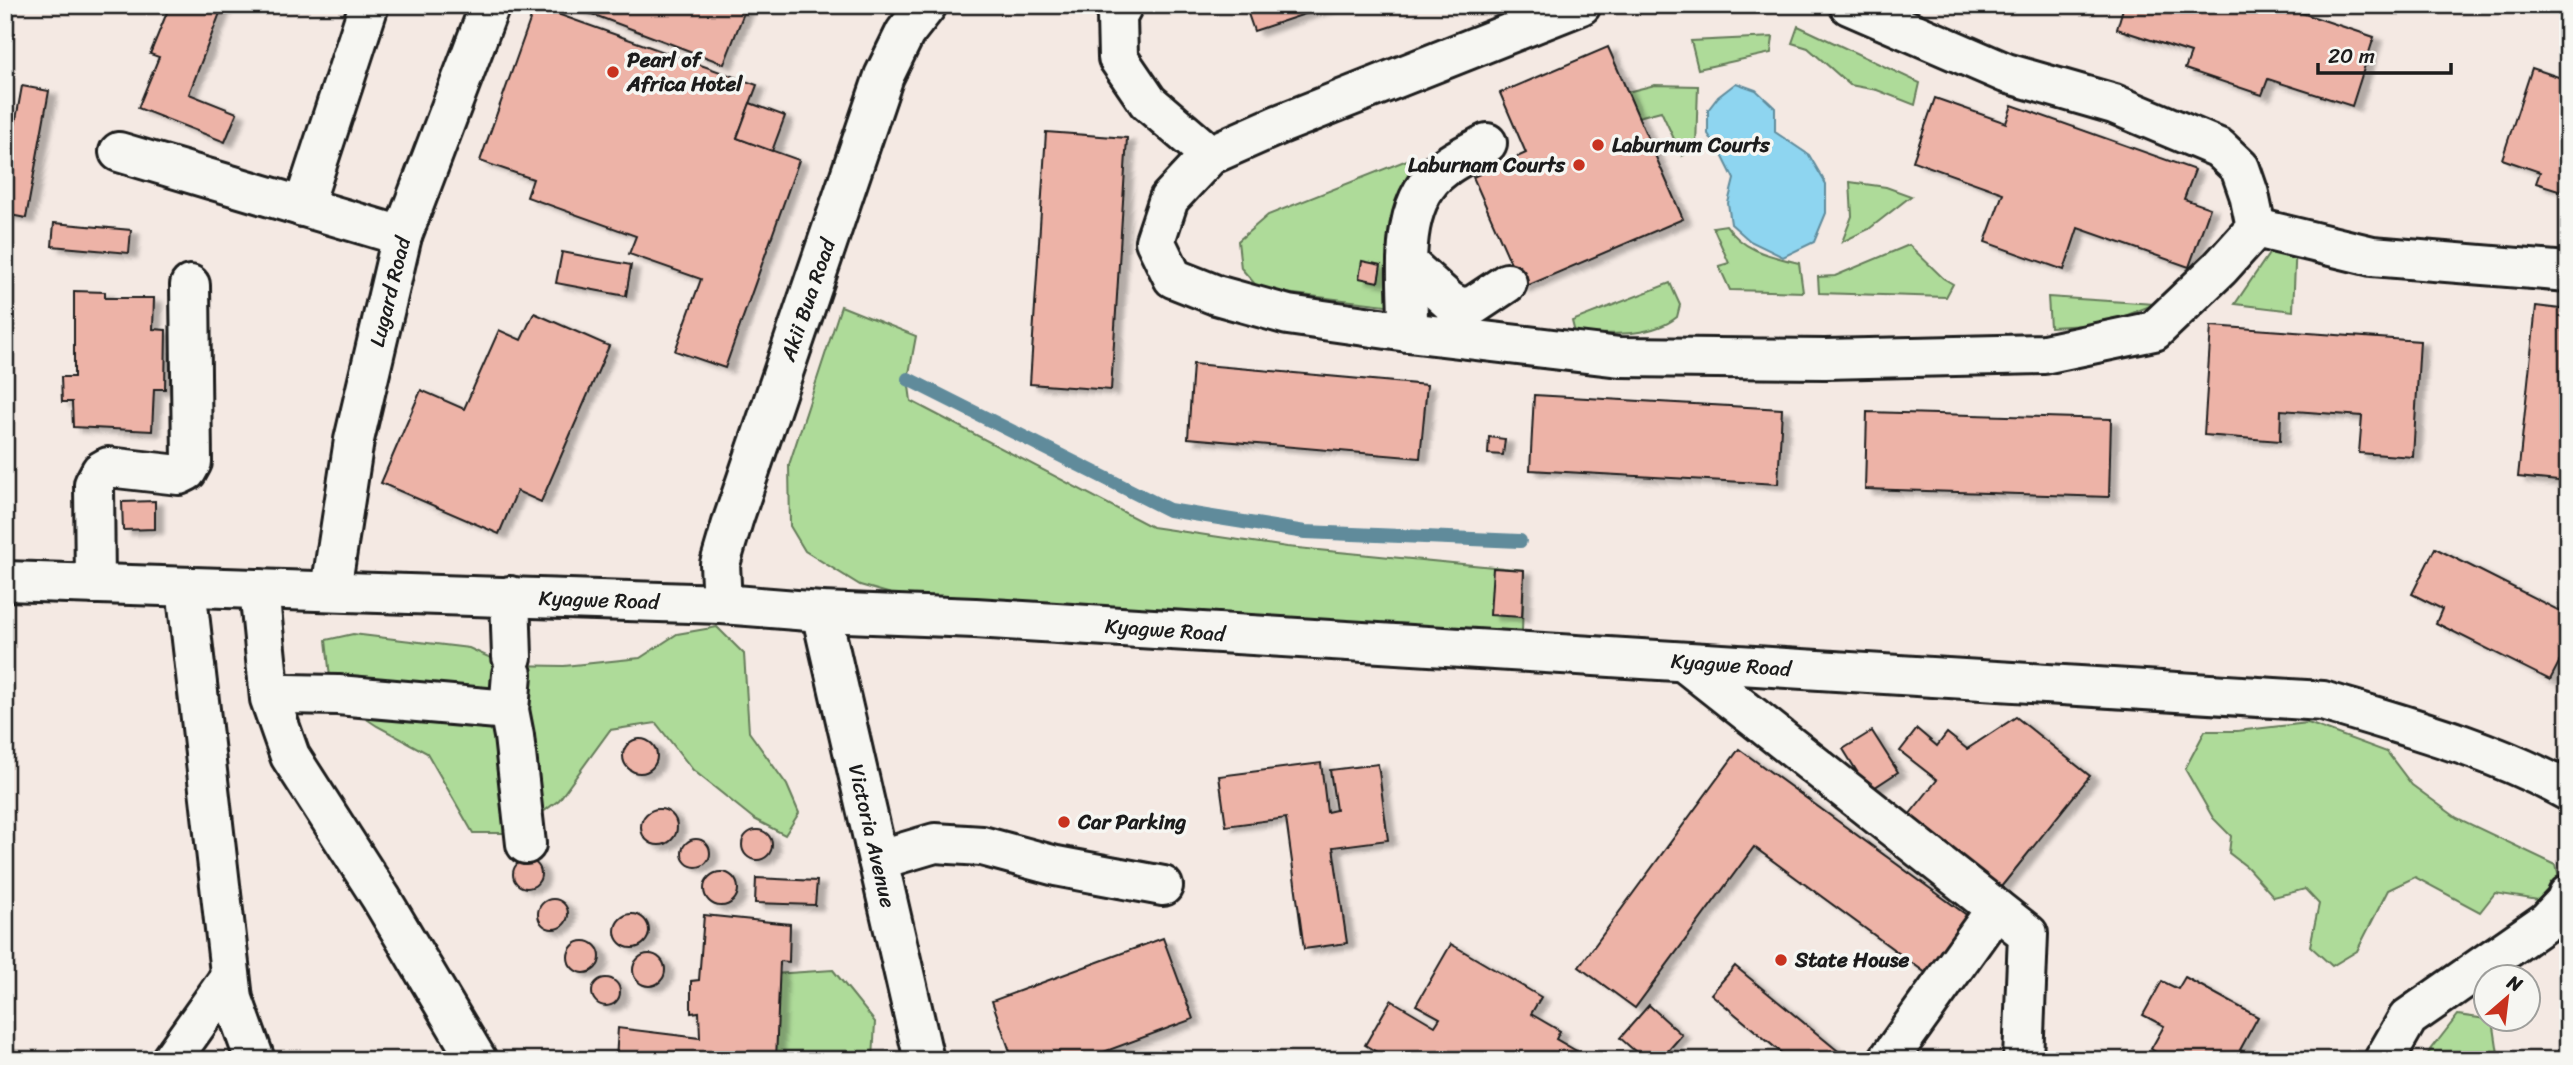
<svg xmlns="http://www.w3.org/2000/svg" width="2573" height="1065" font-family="Sriracha,sans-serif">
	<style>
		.green { fill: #aedb99; stroke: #657c5a; stroke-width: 2 }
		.water { fill: #8ed5f0; stroke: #608b9b; stroke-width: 2 }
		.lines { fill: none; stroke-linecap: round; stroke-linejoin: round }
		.stream { stroke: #608b9b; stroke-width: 14 }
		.building { fill: #edb3a7; stroke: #1c1c1c; stroke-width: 2; filter: url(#shadow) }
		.minor-casing { stroke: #1c1c1c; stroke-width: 44 }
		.minor { stroke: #f6f6f2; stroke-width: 38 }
		.poi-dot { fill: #c8321e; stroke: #f6f6f2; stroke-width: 2.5 }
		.labels { text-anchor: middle; stroke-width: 7; stroke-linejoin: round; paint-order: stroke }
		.poi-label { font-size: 21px; font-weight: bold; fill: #1c1c1c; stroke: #f6f6f2; text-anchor: start }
		.street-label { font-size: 21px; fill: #1c1c1c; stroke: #f6f6f2 }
	</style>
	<defs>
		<filter id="shadow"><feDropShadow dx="8" dy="4.5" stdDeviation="2" flood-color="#0004"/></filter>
	</defs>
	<rect width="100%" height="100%" fill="#f4e9e3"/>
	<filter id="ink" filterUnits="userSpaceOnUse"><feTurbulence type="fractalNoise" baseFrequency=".0143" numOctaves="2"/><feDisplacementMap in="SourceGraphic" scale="14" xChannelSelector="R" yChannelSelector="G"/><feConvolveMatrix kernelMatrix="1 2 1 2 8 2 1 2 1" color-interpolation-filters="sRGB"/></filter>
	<g filter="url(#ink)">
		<g class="green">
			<polygon points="1798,26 1920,83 1915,105 1877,90 1850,85 1808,48 1792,43"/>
			<polygon points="1773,37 1771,53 1698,69 1691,41"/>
			<polygon points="1655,85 1698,86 1696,147 1682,156 1661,111 1638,117 1627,92"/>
			<polygon points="1412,158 1394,306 1260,290 1241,268 1238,241 1268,215"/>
			<polygon points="1850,182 1886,187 1911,196 1869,229 1842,242 1852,216"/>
			<path d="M 1726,225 C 1743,251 1770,256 1799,263 L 1803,292 L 1730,290 L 1719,266 L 1729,263 L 1713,227 Z"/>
			<polygon points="2279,239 2296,242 2293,311 2235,304"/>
			<polygon points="1909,245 1943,278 1953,284 1946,297 1819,293 1818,277 1835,276"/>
			<path d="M 1670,283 L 1680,305 L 1677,317 C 1651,338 1608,334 1575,333 L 1572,321 Z"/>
			<polygon points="2048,297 2155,304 2105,324 2050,327"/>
			<polygon points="841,306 916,336 908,379 911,401 1152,527 1287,547 1524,570 1522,632 975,618 860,585 805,551 790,526 789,465"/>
			<polygon points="717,627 744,654 749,732 787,785 799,813 785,835 754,819 693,770 656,723 610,730 559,800 515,833 473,833 427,753 377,726 332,696 326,640 353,634 469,648 506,665 564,666 640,658 677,634"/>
			<polygon points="2308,723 2387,752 2412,785 2457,818 2556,865 2561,886 2538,900 2495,893 2480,912 2415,877 2388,890 2357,951 2332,966 2310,946 2319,904 2305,889 2274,897 2247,867 2229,853 2231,836 2213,818 2185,769 2205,731 2237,731"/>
			<polygon points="833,970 875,1022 873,1060 759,1060 759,975"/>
			<polygon points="2458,1015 2493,1020 2499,1060 2423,1060"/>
		</g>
		<polygon class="water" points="1736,83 1756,90 1775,108 1775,132 1809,155 1826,184 1826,213 1814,242 1783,257 1750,241 1731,224 1728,203 1734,179 1721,153 1708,134 1708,110 1718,97"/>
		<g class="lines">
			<polyline class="stream" points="908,379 1169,510 1305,532 1520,541"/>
		</g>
		<g class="building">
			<polygon points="170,5 223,5 189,94 237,113 225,142 138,108 159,57 150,54"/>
			<polygon points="568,5 747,5 724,64"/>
			<polygon points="1245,5 1332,5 1254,31"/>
			<polygon points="2124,5 2278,5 2374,37 2352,106 2268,79 2262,95 2185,69 2191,53 2117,29"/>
			<polygon points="535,6 757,85 737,138 799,160 725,368 675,351 701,279 629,254 636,236 527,197 533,179 480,161"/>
			<polygon points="1608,47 1683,219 1522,288 1473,177 1526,153 1500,93"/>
			<polygon points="2532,68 2567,80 2568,77 2568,193 2536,183 2540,172 2502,159"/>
			<polygon points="22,86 49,91 26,218 5,214 5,169 7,170"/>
			<polygon points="1935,98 2006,123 2012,105 2195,170 2184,199 2210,208 2189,267 2078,228 2064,270 1985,242 2003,193 1913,161"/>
			<polygon points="750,103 785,116 772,151 737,138"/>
			<polygon points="1046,132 1127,138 1111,390 1030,384"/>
			<polygon points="54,223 131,230 129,253 52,246"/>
			<polygon points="562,252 631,265 626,296 556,283"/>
			<polygon points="1362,261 1381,265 1378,282 1359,278"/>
			<polygon points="74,291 105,292 105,298 154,298 153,329 166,330 165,389 154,389 152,431 73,427 72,402 62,402 61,377 74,377"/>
			<polygon points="2536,306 2568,310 2568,482 2518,477"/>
			<polygon points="534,313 609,346 541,502 517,491 499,534 381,483 421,390 464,409 499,330 521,340"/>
			<polygon points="2211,326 2420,341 2413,457 2359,453 2362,416 2281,410 2280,441 2204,435"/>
			<polygon points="1193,364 1427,385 1420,458 1188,438"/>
			<polygon points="1534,395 1782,409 1778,484 1530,470"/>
			<polygon points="1867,412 2111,419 2109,497 1865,489"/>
			<polygon points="1489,437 1505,439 1503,455 1488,454"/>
			<polygon points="155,501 155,529 123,530 122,502"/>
			<polygon points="2435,548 2568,615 2568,645 2550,680 2436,623 2442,609 2412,594"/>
			<polygon points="1493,568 1524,570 1522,617 1490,615"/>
			<polygon points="2016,717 2090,776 2001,887 1909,815 1937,780 1900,751 1917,729 1937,746 1947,733 1967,749"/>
			<polygon points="1872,731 1898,772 1869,791 1843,749"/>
			<circle cx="640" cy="756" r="17"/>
			<polygon points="1739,749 1972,919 1930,976 1754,847 1635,1008 1579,967"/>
			<polygon points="1321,763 1327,812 1336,810 1330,770 1378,764 1388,840 1333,847 1347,943 1304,949 1286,818 1226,826 1219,776"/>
			<circle cx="659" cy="827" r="18"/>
			<circle cx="757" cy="845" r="15"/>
			<circle cx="696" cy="853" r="14"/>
			<circle cx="527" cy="874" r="14"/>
			<circle cx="721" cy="889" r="17"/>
			<polygon points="756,878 817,881 815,905 755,903"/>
			<circle cx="553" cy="914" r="15"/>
			<circle cx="632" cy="931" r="17"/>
			<polygon points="704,915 790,924 789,962 780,961 776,1060 616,1060 618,1028 700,1038 699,1012 691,1013 691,981 699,980"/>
			<polygon points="1163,938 1193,1019 1082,1060 1013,1060 992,1001"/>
			<circle cx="584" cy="957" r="16"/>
			<polygon points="1451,944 1541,997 1531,1014 1560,1031 1556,1039 1592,1060 1390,1060 1365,1045 1391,1000 1435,1026 1440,1018 1416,1005"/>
			<circle cx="649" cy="970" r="16"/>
			<polygon points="1735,966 1849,1060 1790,1060 1711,994"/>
			<polygon points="2185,977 2258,1017 2240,1050 2257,1060 2169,1060 2151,1049 2164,1026 2143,1015 2162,981 2178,989"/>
			<circle cx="606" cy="992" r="14"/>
			<polygon points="1649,1005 1682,1035 1660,1060 1645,1060 1620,1038"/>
		</g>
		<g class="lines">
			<defs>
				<g id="minor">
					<polyline points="1123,5 1117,16 1118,58 1148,102 1210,155"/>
					<polyline points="1581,5 1278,125 1210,155 1169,199 1155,241 1173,278 1216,295 1288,315 1408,332 1620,357 1825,359 2044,354 2154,331 2220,268 2256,228 2249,194 2240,168 2219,148 2114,104 2006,73 1849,5"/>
					<polyline points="119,152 402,236"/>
					<polyline points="303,207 369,5"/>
					<polyline points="2256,228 2372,256 2568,272"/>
					<polyline points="1407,263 1449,301 1461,308 1474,305 1507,283"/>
					<path d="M 1408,332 C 1409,280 1395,203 1444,168 C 1457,158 1473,151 1487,143"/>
					<path d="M 5,581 L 722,604 L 821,612 L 975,618 L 2323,701 C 2406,726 2492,749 2568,791"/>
					<polyline points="95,584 94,484 101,471 108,467 179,475 187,471 192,462 190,285"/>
					<polyline points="186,587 233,999 255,1060"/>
					<polyline points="259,589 270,699 290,756 381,898 477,1060"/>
					<polyline points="331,590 354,440 402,236 490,5"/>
					<polyline points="510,596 512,657"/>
					<polyline points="722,604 720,564 733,520 884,76 905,33 927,5"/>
					<polyline points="821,612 924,1060"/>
					<polyline points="1684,662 2028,934 2023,1060"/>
					<polyline points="512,674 509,710 514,736 526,844"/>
					<polyline points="287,694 338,695 509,710"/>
					<polyline points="878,860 935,843 982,846 1056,866 1163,886"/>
					<polyline points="171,1060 230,977"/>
					<polyline points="1888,1060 1996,909"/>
					<polyline points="2384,1060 2408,1018 2547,921 2565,902 2568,895"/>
				</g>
			</defs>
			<use href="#minor" class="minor-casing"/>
			<use href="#minor" class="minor"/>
		</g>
	</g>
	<g class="poi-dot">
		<circle cx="613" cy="72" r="7"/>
		<circle cx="1598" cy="145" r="7"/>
		<circle cx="1579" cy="165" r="7"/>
		<circle cx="1064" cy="822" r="7"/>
		<circle cx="1781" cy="960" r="7"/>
	</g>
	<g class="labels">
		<g class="poi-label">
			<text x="627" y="67">Pearl of<tspan x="627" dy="24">Africa Hotel</tspan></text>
			<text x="1612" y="152">Laburnum Courts</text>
			<text x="1565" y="172" text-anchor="end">Laburnam Courts</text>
			<text x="1078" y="829">Car Parking</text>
			<text x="1795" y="967">State House</text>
		</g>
		<g class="street-label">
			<text transform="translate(390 292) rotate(-76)" y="7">Lugard Road</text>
			<text transform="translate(808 300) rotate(-71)" y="7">Akii Bua Road</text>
			<text transform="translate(599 600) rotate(2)" y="7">Kyagwe Road</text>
			<text transform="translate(1165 630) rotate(4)" y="7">Kyagwe Road</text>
			<text transform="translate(1731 665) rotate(4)" y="7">Kyagwe Road</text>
			<text transform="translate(872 836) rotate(77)" y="7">Victoria Avenue</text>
		</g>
	</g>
	<rect width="2573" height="1065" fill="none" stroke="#f6f6f2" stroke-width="28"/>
	<rect x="14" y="14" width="2545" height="1037" fill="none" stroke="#1c1c1c" stroke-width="2.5" filter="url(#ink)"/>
	<g transform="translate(2507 998) rotate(28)"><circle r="33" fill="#f6f6f2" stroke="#9f9f9c" stroke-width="2"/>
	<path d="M0-5L12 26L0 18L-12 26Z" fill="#c8321e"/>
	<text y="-10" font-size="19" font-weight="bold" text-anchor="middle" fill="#1c1c1c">N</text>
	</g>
	<path d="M2318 63v10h133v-10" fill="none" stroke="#1c1c1c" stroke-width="3.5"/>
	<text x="2328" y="63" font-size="21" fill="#1c1c1c" stroke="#f6f6f2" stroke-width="5" paint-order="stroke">20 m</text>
</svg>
